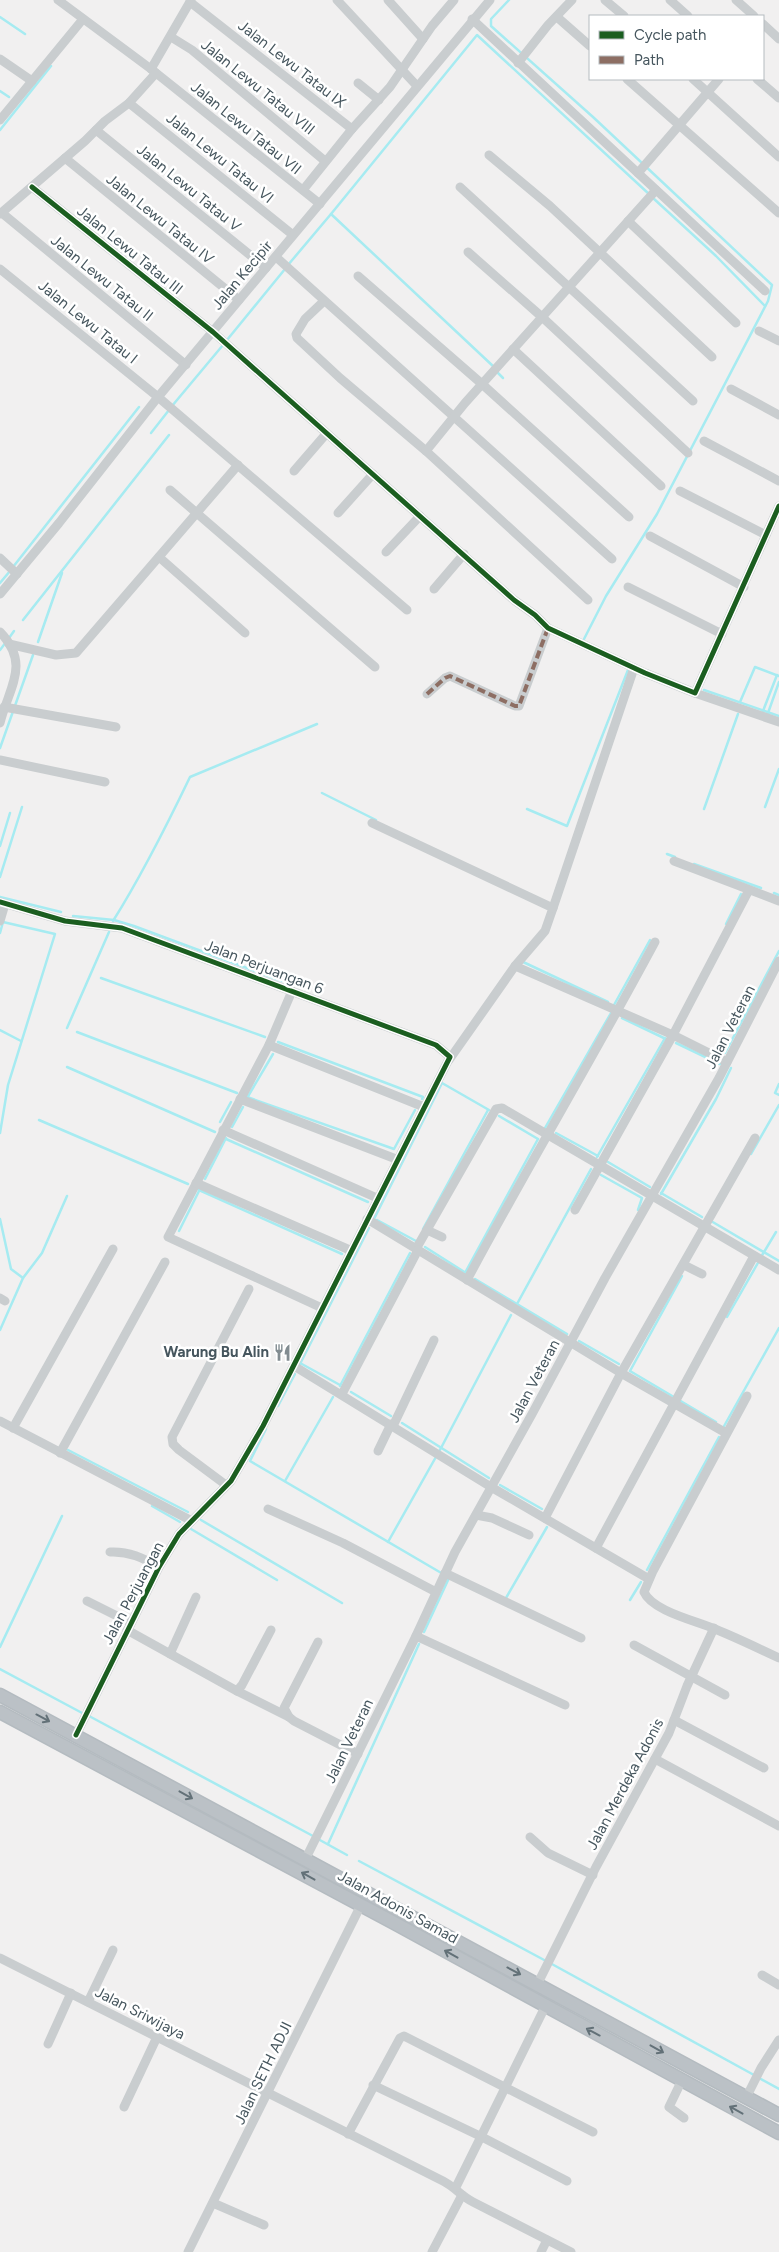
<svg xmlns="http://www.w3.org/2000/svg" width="779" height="2252" font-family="Figtree,sans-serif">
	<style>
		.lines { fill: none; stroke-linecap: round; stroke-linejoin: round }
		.stream { stroke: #a6ebf1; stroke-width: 2.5 }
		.highway-casing { stroke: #b4bbc0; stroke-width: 15 }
		.minor { stroke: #c9cdcf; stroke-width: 9 }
		.highway { stroke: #bbc1c6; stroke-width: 12 }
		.quiet { stroke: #8d6e63; stroke-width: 4; stroke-dasharray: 8 4; stroke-linecap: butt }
		.cycleway-casing { stroke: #fff; stroke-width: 8 }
		.cycleway { stroke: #1b5e20; stroke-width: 5 }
		.oneway { stroke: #637178 }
		.labels { text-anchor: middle; stroke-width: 5; stroke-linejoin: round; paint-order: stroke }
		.street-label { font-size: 15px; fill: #46565e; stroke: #fff }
		.poi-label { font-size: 15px; font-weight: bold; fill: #46565e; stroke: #fff; text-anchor: end }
	</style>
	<rect width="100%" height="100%" fill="#f1f0f0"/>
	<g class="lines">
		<g class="stream">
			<polyline points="509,0 491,19 491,26 593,117 772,285 768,301 657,514 606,596 583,641"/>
			<polyline points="0,17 25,34"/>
			<polyline points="0,91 9,97"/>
			<polyline points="0,130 51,66"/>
			<polyline points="653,198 716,256 765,306"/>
			<polyline points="331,214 477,35 649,194"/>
			<polyline points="288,265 331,214 494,367"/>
			<polyline points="227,340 285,269"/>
			<polyline points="497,372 503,378"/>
			<polyline points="172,406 223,345"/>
			<polyline points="151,433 169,410"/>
			<polyline points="13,567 139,407"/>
			<polyline points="0,583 10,571"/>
			<polyline points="23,620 169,435"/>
			<polyline points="9,638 14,631"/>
			<polyline points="38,642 62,573"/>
			<polyline points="0,650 6,642"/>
			<polyline points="704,690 779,716"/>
			<polyline points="740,702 755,667 779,676"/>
			<polyline points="763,711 777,675"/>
			<polyline points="768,713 779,682"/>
			<polyline points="0,748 33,655"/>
			<polyline points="322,793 376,820"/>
			<polyline points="765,807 779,769"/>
			<polyline points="527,809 567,826 628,670"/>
			<polyline points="704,809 738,714"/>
			<polyline points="0,846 10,813"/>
			<polyline points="667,854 675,857"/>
			<polyline points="694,864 761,888"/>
			<polyline points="0,877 22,807"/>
			<polyline points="774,893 779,895"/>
			<polyline points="0,897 61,912"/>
			<polyline points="73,916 114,920 134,926 282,981"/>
			<path d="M 113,921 C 142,875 166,827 190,777 L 317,724"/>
			<polyline points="726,924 741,894"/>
			<polyline points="0,933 3,922 55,934 8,1085 0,1133"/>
			<polyline points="521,961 608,1002"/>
			<polyline points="101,978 265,1037"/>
			<polyline points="614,1005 650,940"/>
			<polyline points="622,1018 666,1039"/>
			<polyline points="67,1028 109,932"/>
			<polyline points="0,1030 21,1041"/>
			<polyline points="77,1032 237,1093"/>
			<polyline points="278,1042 423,1097 422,1099"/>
			<polyline points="676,1043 720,1064"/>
			<polyline points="725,1053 779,951"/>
			<polyline points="67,1067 215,1132"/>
			<polyline points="779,1084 775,1093 779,1095"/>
			<polyline points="247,1097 394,1149 415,1110"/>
			<polyline points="247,1098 273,1054"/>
			<polyline points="499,1116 538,1139"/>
			<polyline points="39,1120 188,1184"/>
			<polyline points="220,1122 231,1102"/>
			<polyline points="232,1127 243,1107"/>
			<polyline points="545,1128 611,1013"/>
			<polyline points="556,1133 598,1156"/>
			<polyline points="226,1139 368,1202"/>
			<polyline points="751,1154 779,1105"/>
			<polyline points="597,1157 665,1038"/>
			<polyline points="608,1162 650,1187"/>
			<polyline points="601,1175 642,1198 638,1210"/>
			<polyline points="205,1179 226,1138"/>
			<polyline points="199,1190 342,1254"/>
			<polyline points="661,1193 702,1217"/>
			<polyline points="661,1194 716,1099 731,1068"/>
			<polyline points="0,1219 11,1269 23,1278 0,1330"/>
			<polyline points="374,1219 442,1083 489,1110"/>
			<polyline points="377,1220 416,1241"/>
			<polyline points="711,1221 779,1261"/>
			<polyline points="423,1229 488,1110"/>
			<polyline points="179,1231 200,1189"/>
			<polyline points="425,1247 466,1273"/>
			<polyline points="761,1257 776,1232"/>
			<polyline points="465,1273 538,1139"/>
			<polyline points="23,1278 42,1253 67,1196"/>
			<polyline points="475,1279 567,1334"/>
			<polyline points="517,1304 591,1169"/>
			<polyline points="727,1317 759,1261"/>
			<polyline points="579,1341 619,1364"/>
			<polyline points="300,1363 340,1385"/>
			<polyline points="300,1364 369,1228"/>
			<polyline points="630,1371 716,1422"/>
			<polyline points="630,1371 682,1276"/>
			<polyline points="340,1386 410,1253"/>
			<polyline points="351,1392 391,1416"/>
			<polyline points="278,1406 295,1374"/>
			<polyline points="402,1423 489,1478"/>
			<polyline points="723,1428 779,1328"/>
			<polyline points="266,1429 250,1461 443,1574"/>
			<polyline points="68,1450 188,1512"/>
			<polyline points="285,1481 333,1397"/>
			<polyline points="500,1485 542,1509"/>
			<polyline points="152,1506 180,1522"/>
			<polyline points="201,1520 342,1603"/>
			<polyline points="191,1529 277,1580"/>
			<polyline points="388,1542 441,1448 511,1315"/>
			<polyline points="647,1570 719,1437"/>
			<polyline points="506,1598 547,1527"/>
			<polyline points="630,1600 641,1582"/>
			<polyline points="424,1632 449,1578"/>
			<polyline points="0,1647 62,1516"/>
			<polyline points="0,1669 84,1714"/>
			<polyline points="89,1716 313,1836"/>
			<polyline points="318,1839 347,1855"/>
			<polyline points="328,1844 419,1644"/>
			<polyline points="359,1861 546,1961"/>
			<polyline points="550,1963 754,2075"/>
			<polyline points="759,2078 779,2089"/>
		</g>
		<defs>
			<g id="highway">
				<path d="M 0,1695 C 261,1833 520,1974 779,2115"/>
				<polyline points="0,1712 396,1924 779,2133"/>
			</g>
		</defs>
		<use href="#highway" class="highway-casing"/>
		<g class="minor">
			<polyline points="58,0 151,69 320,204"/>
			<polyline points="337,0 417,86"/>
			<polyline points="388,0 423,39"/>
			<polyline points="605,0 624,16"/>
			<polyline points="670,0 688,16"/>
			<polyline points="736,0 754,16"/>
			<polyline points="190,2 352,129"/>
			<polyline points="557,17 590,46"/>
			<polyline points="472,19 765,291"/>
			<polyline points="763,24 779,39"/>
			<polyline points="171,37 192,50 325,161"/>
			<polyline points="0,59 32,81"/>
			<polyline points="518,63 548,25 572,0"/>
			<polyline points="151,69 191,0"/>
			<polyline points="627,79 779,213"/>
			<polyline points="693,79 779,157"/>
			<polyline points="757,79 779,98"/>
			<polyline points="358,83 379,100"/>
			<polyline points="129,103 293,235"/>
			<polyline points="0,120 83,19"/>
			<polyline points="96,130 266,268"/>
			<polyline points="489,155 550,206 712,357"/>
			<polyline points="65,158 239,300"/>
			<polyline points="638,173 719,79"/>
			<polyline points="32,187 213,332 514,600 535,615 548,628 645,673 695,693 779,506"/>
			<polyline points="460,187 693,401"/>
			<polyline points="303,190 352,129 390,87 432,26 454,0"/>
			<polyline points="2,213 186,365"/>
			<polyline points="0,214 85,141 105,121 129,103 156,73"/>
			<polyline points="628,221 736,323"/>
			<polyline points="468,252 542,317 688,453"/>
			<polyline points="276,257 612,559"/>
			<polyline points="0,269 158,397 407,610"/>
			<polyline points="358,276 482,384 629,517"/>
			<polyline points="324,301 305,319 296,334 297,338 340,378 426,451"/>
			<polyline points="759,331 779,341"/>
			<polyline points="513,349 661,486"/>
			<polyline points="731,389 779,415"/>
			<polyline points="704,441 779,481"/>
			<polyline points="294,471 326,434"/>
			<polyline points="170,490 375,667"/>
			<polyline points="680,491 766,535"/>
			<polyline points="338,513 373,474"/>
			<polyline points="650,536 744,587"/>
			<polyline points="386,552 420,516"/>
			<polyline points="159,557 245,633"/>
			<polyline points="0,558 17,574"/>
			<polyline points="628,587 722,634"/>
			<polyline points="434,589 464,554"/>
			<polyline points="0,594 59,523 158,397 490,0"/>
			<polyline points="588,600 426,451 465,403 656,190"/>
			<path d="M 0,632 C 31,664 9,687 0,723"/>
			<polyline points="9,644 56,655 76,653 238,465"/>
			<polyline points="695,693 779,722"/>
			<polyline points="427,694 445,678 450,676 515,706 519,706 548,628"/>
			<polyline points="4,707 116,727"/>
			<polyline points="0,760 105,782"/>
			<polyline points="372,823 553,908 545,931 515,966 449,1060"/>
			<polyline points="674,861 779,901"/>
			<polyline points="0,902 65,921 122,928 436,1045 450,1057 263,1426 231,1481 179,1534 159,1567 76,1735"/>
			<polyline points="553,908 634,668"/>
			<polyline points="0,921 5,904"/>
			<polyline points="515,966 673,1035 727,1062"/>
			<polyline points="292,991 269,1045 168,1237 322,1308"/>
			<polyline points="269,1045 424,1107"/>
			<polyline points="240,1099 396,1159"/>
			<polyline points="223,1130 377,1198"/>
			<polyline points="196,1183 352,1251"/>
			<polyline points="575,1210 673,1035 749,890"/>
			<polyline points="367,1219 621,1373 726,1433"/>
			<polyline points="427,1230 442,1237"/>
			<polyline points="416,1249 496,1109 502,1108 779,1270"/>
			<polyline points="684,1265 702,1274"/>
			<path d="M 467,1280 C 528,1166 594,1056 655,942"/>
			<polyline points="0,1298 5,1301"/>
			<polyline points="294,1366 491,1487 649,1579"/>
			<polyline points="342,1394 418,1250"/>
			<path d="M 747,1396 L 653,1571 L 644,1592 C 652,1611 697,1621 715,1629 C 737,1638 758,1648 779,1658"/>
			<polyline points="0,1421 190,1520"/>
			<polyline points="393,1426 434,1340"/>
			<polyline points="13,1428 113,1249"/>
			<polyline points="378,1451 391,1424"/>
			<polyline points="60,1453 165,1262"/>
			<polyline points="226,1485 179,1450 173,1444 172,1437 249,1289"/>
			<polyline points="268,1509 343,1543 436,1592"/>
			<polyline points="476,1515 492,1518 529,1535"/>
			<polyline points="545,1518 621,1373 755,1138"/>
			<polyline points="596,1548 754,1256"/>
			<path d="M 110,1552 C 129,1551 143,1558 159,1567"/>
			<polyline points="445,1573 581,1638"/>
			<polyline points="87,1601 131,1623"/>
			<polyline points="127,1630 237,1691 242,1685 271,1630"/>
			<polyline points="416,1636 565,1705"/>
			<polyline points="318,1642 284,1708 289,1717 294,1721 358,1754"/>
			<polyline points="634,1645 725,1695"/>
			<polyline points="170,1654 196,1597"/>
			<polyline points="237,1691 289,1717"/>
			<polyline points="674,1720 764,1768"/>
			<polyline points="655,1759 779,1826"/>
			<polyline points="530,1837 548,1853 593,1875"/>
			<polyline points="306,1858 416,1636 455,1552 532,1414 605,1278 719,1078 779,961"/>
			<path d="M 0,1958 L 443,2181 C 455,2187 461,2196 473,2202 L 571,2252"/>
			<polyline points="762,1975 779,1985"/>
			<polyline points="538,1983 596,1867 669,1733 687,1686 714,1628"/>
			<polyline points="88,2002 113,1950"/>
			<polyline points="48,2044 71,1993"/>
			<polyline points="682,2080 669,2107 684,2118"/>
			<polyline points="373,2085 482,2137 567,2181"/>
			<polyline points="746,2098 761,2068 779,2040"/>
			<polyline points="124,2107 157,2037"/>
			<polyline points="348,2134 400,2038 404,2036 593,2132"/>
			<polyline points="456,2187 545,2007"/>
			<polyline points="213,2203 264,2225"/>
			<polyline points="188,2252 361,1905"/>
			<polyline points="432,2252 462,2195"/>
			<polyline points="541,2252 547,2240"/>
		</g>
		<use href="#highway" class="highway"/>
		<polyline class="quiet" points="427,694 445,678 450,676 515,706 519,706 548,628"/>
		<defs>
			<g id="cycleway">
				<polyline points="32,187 213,332 514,600 535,615 548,628 645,673 695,693 779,506"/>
				<polyline points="0,902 65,921 122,928 436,1045 450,1057 263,1426 231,1481 179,1534 159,1567 76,1735"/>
			</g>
		</defs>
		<use href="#cycleway" class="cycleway-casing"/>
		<use href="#cycleway" class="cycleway"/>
	</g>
	<defs><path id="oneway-shaft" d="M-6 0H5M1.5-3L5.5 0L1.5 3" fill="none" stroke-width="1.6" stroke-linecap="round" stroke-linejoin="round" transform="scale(1.25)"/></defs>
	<g class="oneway">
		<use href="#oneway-shaft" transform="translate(43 1718) rotate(28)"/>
		<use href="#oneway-shaft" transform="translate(186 1795) rotate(29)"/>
		<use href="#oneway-shaft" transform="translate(308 1876) rotate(-151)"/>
		<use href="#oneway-shaft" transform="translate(451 1954) rotate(-151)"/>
		<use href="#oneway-shaft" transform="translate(514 1971) rotate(28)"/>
		<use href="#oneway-shaft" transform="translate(593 2032) rotate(-152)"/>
		<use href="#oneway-shaft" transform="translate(657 2049) rotate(29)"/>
		<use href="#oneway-shaft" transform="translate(736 2110) rotate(-151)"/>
	</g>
	<defs>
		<symbol id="restaurant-bare" viewBox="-9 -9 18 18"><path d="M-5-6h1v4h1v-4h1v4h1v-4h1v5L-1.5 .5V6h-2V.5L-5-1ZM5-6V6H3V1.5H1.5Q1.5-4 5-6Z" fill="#828c91" stroke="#fff" stroke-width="2.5" paint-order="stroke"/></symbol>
	</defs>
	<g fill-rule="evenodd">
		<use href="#restaurant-bare" x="270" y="1340" width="25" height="25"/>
	</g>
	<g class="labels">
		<g class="street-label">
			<text transform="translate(292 64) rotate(38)" y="5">Jalan Lewu Tatau IX</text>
			<text transform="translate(258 87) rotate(39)" y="5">Jalan Lewu Tatau VIII</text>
			<text transform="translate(246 128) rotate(39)" y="5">Jalan Lewu Tatau VII</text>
			<text transform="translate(220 158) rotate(39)" y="5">Jalan Lewu Tatau VI</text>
			<text transform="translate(189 188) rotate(39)" y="5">Jalan Lewu Tatau V</text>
			<text transform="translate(160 219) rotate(39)" y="5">Jalan Lewu Tatau IV</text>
			<text transform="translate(130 250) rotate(39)" y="5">Jalan Lewu Tatau III</text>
			<text transform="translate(242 275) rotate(-50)" y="5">Jalan Kecipir</text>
			<text transform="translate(102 278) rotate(39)" y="5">Jalan Lewu Tatau II</text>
			<text transform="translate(88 322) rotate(39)" y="5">Jalan Lewu Tatau I</text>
			<text transform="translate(264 967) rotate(21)" y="5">Jalan Perjuangan 6</text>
			<text transform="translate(730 1027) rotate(-63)" y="5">Jalan Veteran</text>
			<text transform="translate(534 1381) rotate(-62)" y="5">Jalan Veteran</text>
			<text transform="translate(133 1593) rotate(-62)" y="5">Jalan Perjuangan</text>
			<text transform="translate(349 1741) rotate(-64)" y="5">Jalan Veteran</text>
			<text transform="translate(625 1784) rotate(-62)" y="5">Jalan Merdeka Adonis</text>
			<text transform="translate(398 1907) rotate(29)" y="5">Jalan Adonis Samad</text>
			<text transform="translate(140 2013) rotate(27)" y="5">Jalan Sriwijaya</text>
			<text transform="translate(263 2073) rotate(-64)" y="5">Jalan SETH ADJI</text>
		</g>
		<g class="poi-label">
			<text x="269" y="1357">Warung Bu Alin</text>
		</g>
	</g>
	<rect x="589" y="15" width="175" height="65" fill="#ffffff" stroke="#b5bbbf"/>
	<rect x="599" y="31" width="25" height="8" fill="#1b5e20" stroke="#b5bbbf"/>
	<text x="634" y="40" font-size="15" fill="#46565e">Cycle path</text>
	<rect x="599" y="56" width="25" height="8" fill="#8d6e63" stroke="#b5bbbf"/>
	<text x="634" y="65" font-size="15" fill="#46565e">Path</text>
</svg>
